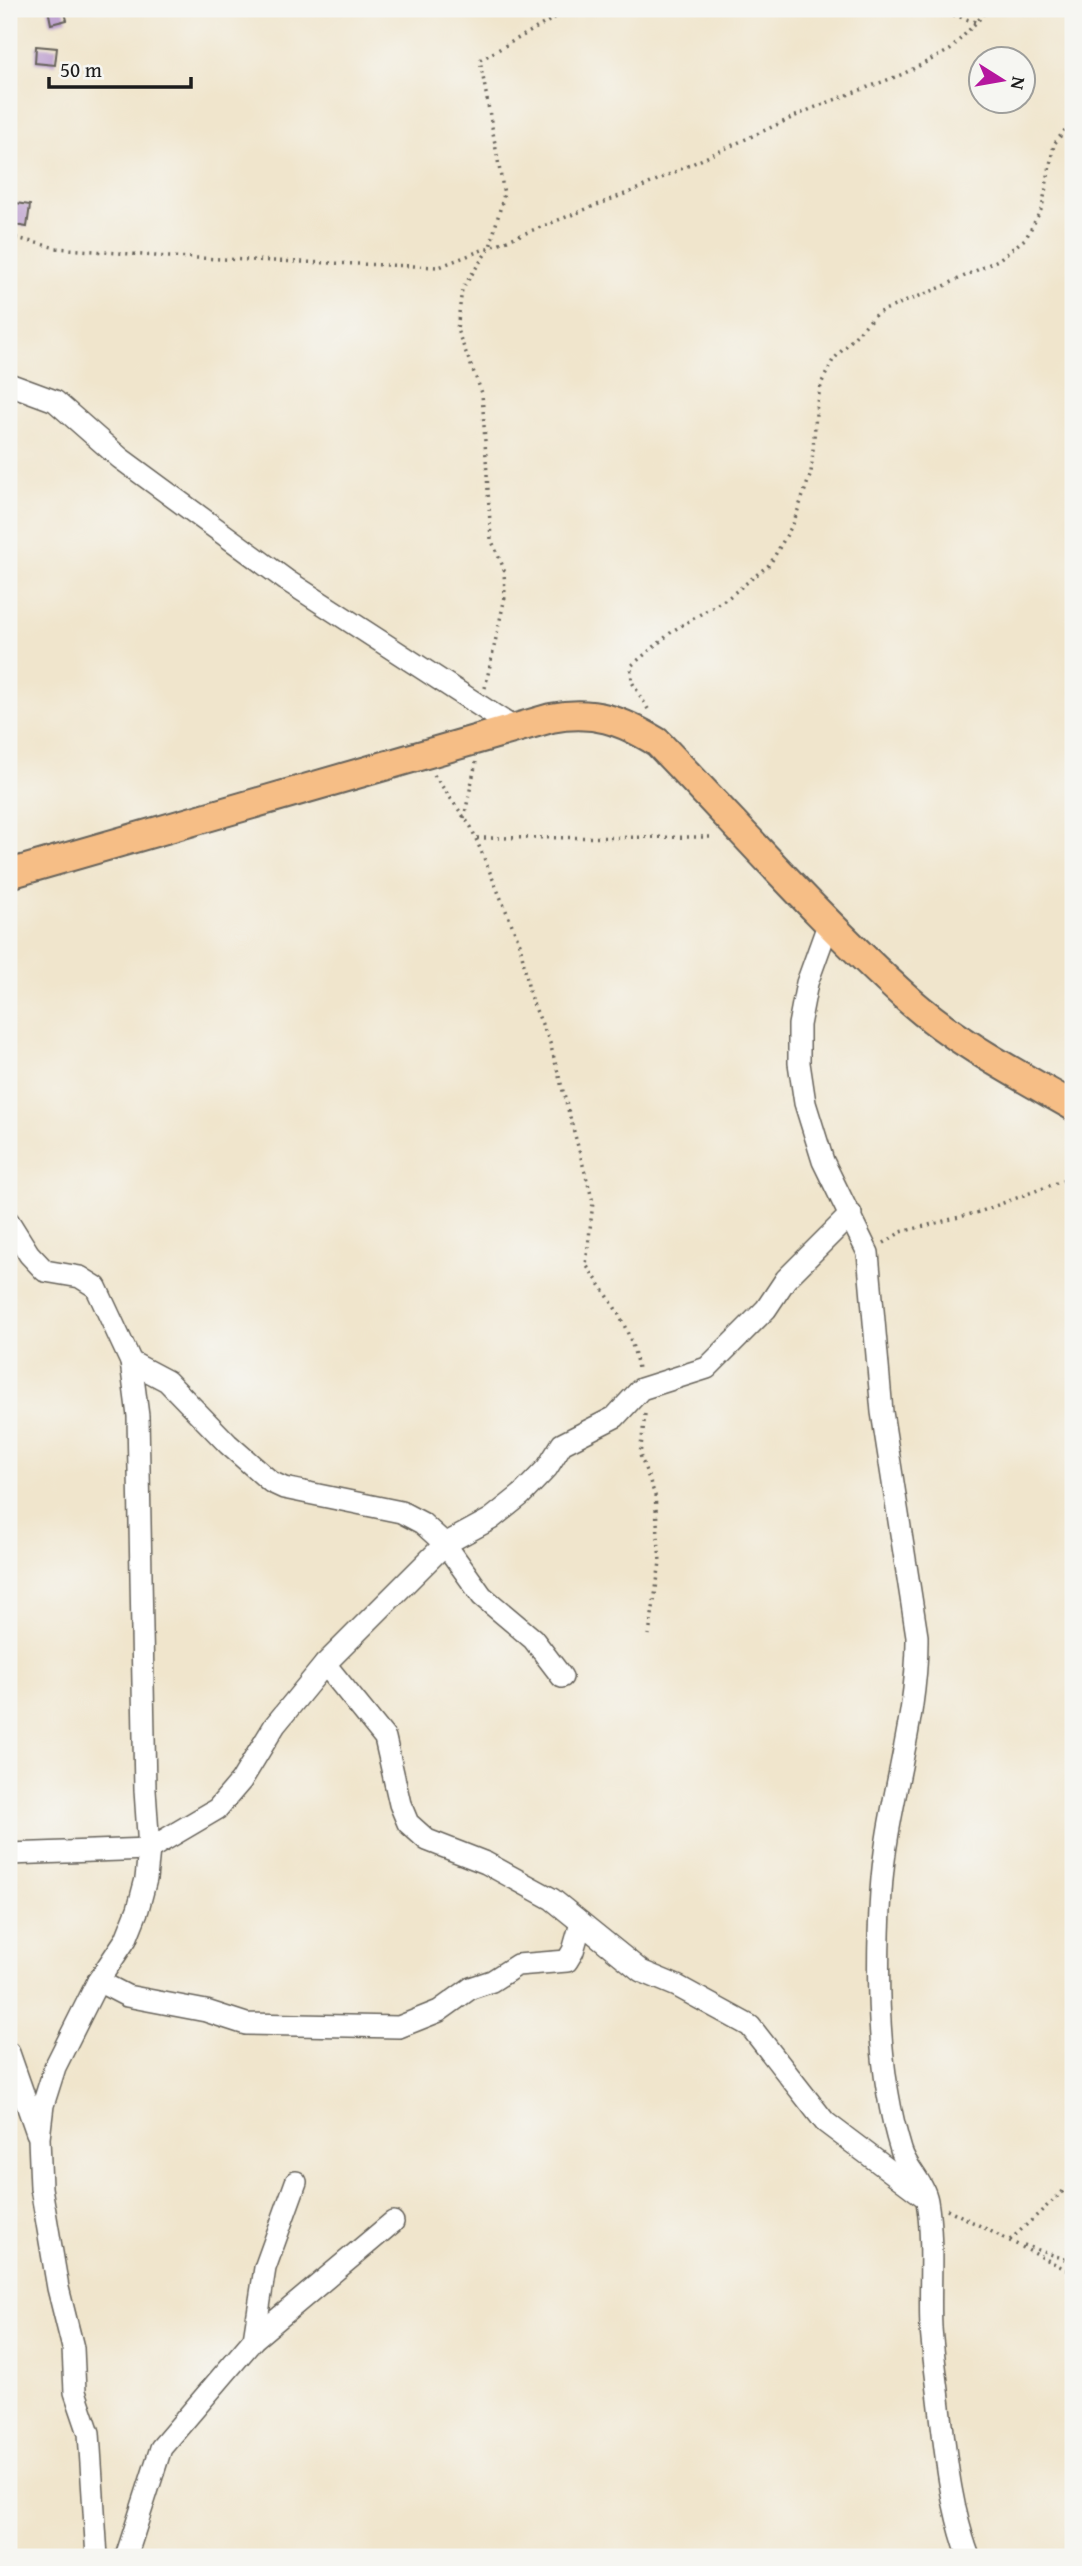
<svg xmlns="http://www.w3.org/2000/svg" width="1082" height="2566" font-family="'Gentium Book Plus',serif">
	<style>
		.building { fill: #b797cb }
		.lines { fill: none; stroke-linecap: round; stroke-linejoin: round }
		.minor-casing { stroke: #66625a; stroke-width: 24 }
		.major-casing { stroke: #66625a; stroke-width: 32 }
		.path { stroke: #66625a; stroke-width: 3.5; stroke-dasharray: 2 5; stroke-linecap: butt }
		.minor { stroke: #fff; stroke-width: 21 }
		.major { stroke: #f6be86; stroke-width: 28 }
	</style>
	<rect width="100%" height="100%" fill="#f6f6f2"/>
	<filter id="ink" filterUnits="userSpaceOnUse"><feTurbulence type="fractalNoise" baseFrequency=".0143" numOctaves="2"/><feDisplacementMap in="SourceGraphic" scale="14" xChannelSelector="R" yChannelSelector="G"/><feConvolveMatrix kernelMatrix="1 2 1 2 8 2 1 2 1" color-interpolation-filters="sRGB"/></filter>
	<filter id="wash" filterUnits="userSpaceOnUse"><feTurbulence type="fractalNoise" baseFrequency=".00686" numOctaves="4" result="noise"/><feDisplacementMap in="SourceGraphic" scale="28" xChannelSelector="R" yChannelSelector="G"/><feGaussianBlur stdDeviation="1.57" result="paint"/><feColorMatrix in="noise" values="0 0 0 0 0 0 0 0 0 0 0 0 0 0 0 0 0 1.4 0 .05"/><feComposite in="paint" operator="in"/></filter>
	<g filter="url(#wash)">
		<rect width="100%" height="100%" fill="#f0e5cc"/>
		<g id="blocks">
			<g class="building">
				<polygon points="48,9 64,9 67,20 51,24"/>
				<polygon points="36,46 57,48 55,65 35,63"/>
				<polygon points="9,202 30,205 27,227 9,224"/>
			</g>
		</g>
	</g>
	<g filter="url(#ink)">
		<use href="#blocks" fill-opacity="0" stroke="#66625a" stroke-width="2"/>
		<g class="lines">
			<defs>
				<g id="minor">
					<polyline points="9,384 55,401 120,458 286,580 514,728"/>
					<path d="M 829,922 L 807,983 L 799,1025 L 799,1063 L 805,1103 L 823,1161 L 868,1253 L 882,1412 L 917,1636 C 918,1724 886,1806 881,1892 C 876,1973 877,2072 901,2150 C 906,2168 924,2183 927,2201 C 934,2243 929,2286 931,2328 C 933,2354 937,2381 940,2407 C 946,2458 951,2509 969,2557"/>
					<polyline points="9,1222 29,1254 45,1271 80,1277 96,1287 131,1362 167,1381 228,1444 271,1482 284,1488 401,1512 422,1523 445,1544 482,1596 533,1639 562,1677"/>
					<polyline points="325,1664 385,1738 400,1804 408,1823 427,1840 486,1863 552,1899 641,1971 677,1986 750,2026 825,2122 922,2195"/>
					<polyline points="9,1854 149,1849 217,1809 241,1781 275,1725 325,1664 445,1544 491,1519 521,1495 547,1468 562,1444 615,1417 641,1389 707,1368 766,1309 786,1279 851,1214"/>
					<polyline points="98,1981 127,1996 206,2011 246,2024 399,2027 439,2011 471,1988 492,1981 517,1965 567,1961 573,1951 581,1923"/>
					<polyline points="9,2053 37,2133"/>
					<polyline points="254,2339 265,2268 296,2182"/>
					<polyline points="97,2557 89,2433 75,2392 73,2348 58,2288 41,2188 39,2138 43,2105 55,2067 98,1981 126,1939 138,1909 146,1879 149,1849 145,1790 138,1416 131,1362"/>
					<polyline points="126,2557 161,2448 254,2339 393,2222"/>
				</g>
				<path id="major" d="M 9,874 L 551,718 C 594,710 621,720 657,742 C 740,828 820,920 909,1000 C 958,1043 1017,1074 1073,1106"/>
			</defs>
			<use href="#minor" class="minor-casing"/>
			<use href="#major" class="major-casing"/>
			<g class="path">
				<polyline points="933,9 976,22"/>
				<polyline points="9,236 56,248 168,257 439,267 640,188 813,108 903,74 950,50 985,13 1004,9"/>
				<polyline points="485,688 505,597 504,569 491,539 482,393 457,330 462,289 490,247 504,194 480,60 570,9"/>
				<polyline points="648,709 632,682 631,666 674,630 729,597 770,564 793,524 811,473 817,402 822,382 833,360 877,313 942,287 998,260 1026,238 1042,208 1054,144 1073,120"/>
				<path d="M 434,775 L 471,827 L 520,944 L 530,996 L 550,1043 L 593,1202 L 586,1265 C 609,1297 632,1329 638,1369"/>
				<polyline points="464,818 476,762"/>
				<polyline points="477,838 714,837"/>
				<polyline points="884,1243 901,1232 979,1212 1073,1177"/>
				<polyline points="645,1414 640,1455 655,1495 660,1562 649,1635"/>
				<polyline points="947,2209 1073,2273"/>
				<polyline points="1010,2240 1073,2182"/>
				<polyline points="1024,2245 1073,2262"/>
			</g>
			<use href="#minor" class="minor"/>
			<use href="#major" class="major"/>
		</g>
	</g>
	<rect width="1082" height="2566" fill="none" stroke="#f6f6f2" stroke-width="35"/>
	<g transform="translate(1002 80) rotate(101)"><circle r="33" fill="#f6f6f2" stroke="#9f9f9c" stroke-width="2"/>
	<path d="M0-5L12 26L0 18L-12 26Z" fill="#b5179e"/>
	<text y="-10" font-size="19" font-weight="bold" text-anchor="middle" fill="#1c1c1c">N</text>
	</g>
	<path d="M49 77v10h142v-10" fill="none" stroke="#1c1c1c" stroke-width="3.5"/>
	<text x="60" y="77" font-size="21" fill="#1c1c1c" stroke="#f6f6f2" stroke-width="5" paint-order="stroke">50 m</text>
</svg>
